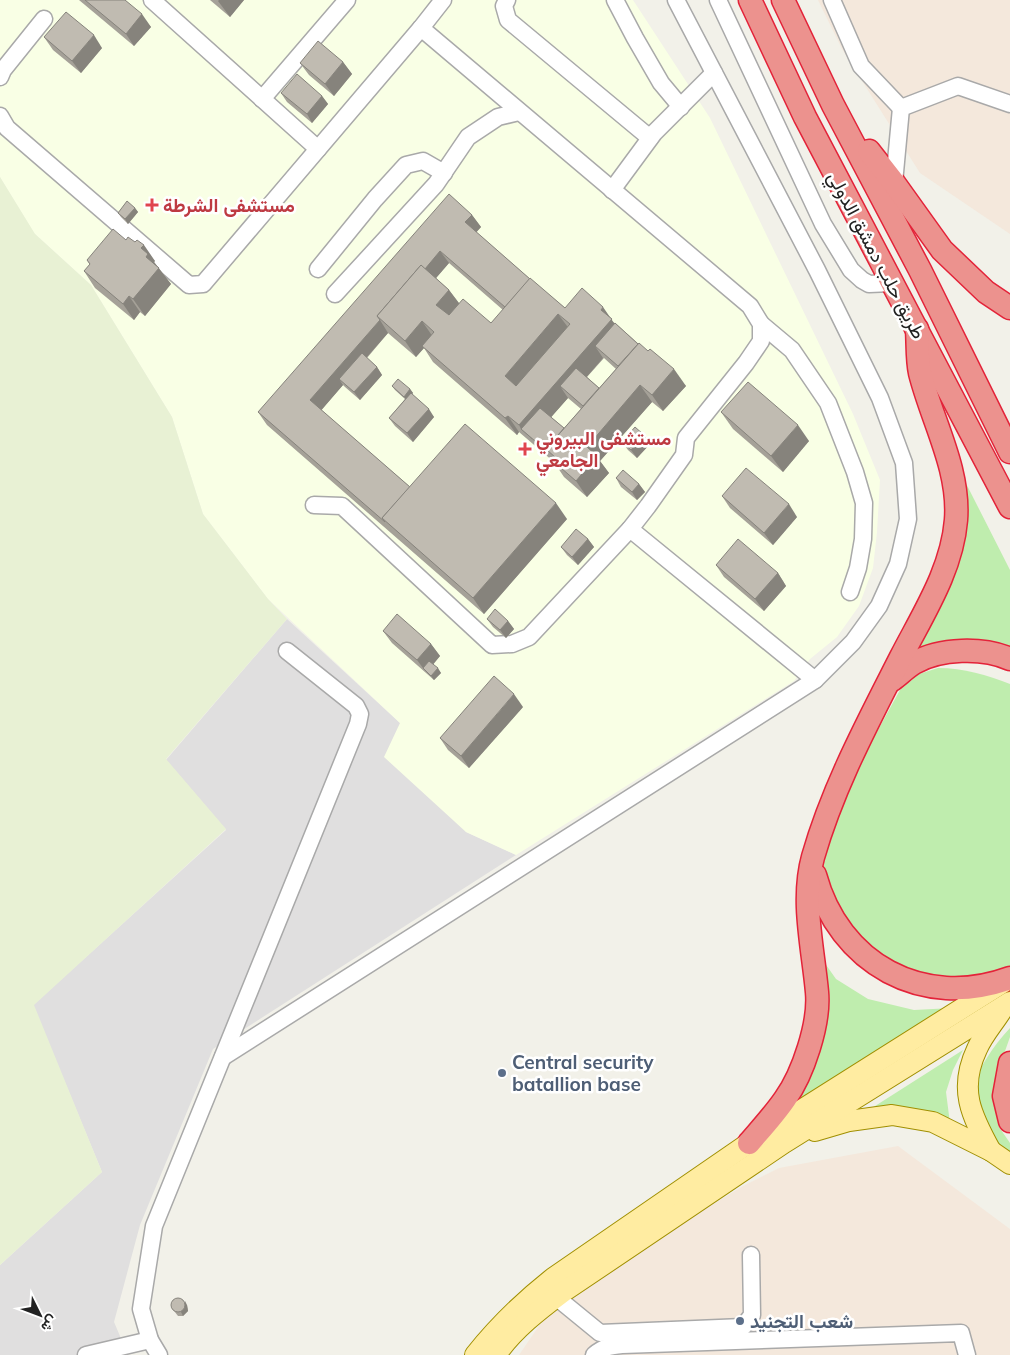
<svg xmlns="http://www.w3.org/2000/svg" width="1010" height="1355" font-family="Mulish,Vazirmatn,sans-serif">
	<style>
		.residential { fill: #e0dfdf }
		.education { fill: #f9ffe5 }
		.military { fill: #f4e8dc }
		.farmland { fill: #e8f1d4 }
		.grass { fill: #bfedae }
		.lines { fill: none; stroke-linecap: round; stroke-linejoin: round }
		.minor-casing { stroke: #a9a9a9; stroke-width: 19 }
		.major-casing { stroke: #a08f00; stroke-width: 22 }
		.highway-casing { stroke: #e32339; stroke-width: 25 }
		.minor { stroke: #fff; stroke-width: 16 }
		.major { stroke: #ffeca1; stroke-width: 20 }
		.highway { stroke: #ec928e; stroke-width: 22 }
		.wall { fill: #a5a198; fill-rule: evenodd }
		.shaded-wall { fill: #86837c }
		.building { fill: #c0bbb1; stroke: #86837c; fill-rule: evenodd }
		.health-dot { fill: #e0444e; stroke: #fff; stroke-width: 2 }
		.service-dot { fill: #5c6f8a; stroke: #fff; stroke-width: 2 }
		.labels { text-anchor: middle; stroke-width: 5; stroke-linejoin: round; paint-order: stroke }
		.health-label { font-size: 19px; font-weight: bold; fill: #be3a42; stroke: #fff; text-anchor: start }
		.street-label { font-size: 19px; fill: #222; stroke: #fff }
		.service-label { font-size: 19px; font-weight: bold; fill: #4e5e75; stroke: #fff; text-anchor: start }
	</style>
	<rect width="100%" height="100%" fill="#f2f1e9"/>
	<polygon class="residential" points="287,619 400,723 466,832 516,855 213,1049 140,1225 114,1322 128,1355 0,1355 0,1265 102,1172 33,1005 226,830 166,760"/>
	<polygon class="education" points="0,0 633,0 710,118 853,414 880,480 877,532 873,568 859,606 837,637 810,659 794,681 516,855 466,832 384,757 400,723 268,599 203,514 172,417 91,285 34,233 0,177"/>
	<g class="military">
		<polygon points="818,0 1010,0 1010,234 920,173 842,49"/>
		<polygon points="898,1146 1010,1229 1010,1355 519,1355 545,1317 669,1231 743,1186 779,1168"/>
	</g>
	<polygon class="farmland" points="0,177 35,234 91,285 172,417 203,514 268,599 287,619 166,759 226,829 34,1005 102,1172 0,1265"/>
	<g class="grass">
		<polygon points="946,444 1010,570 1010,661 915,647 950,577"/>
		<path d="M 938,668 C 964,668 987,675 1010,684 L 1010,972 L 960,985 L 854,958 L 818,859 L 862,759 L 900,690 L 919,674 Z"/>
		<polygon points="812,945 836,979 868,999 914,1010 952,1008 782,1115 805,1074"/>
		<path d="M 1010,1028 L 1010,1037 L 999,1068 L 994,1098 L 999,1127 L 1010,1143 L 1010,1165 L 1005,1162 L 970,1091 C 980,1067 992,1047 1010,1028 Z"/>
		<polygon points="963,1050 953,1070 946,1092 952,1139 907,1119 850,1122"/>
	</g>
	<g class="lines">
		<defs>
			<g id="minor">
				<polyline points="152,0 318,149"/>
				<polyline points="507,0 504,6 508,20 650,138"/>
				<polyline points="615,0 635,38 661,83 681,107"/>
				<polyline points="718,0 823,224 851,270 862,280 869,284 892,283"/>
				<polyline points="832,0 861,66 901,108"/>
				<polyline points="0,77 3,70 44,19"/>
				<polyline points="262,99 347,0"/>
				<polyline points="0,116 7,128 189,285 203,284 421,28 443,0"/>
				<polyline points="894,183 901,108 958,86 1010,104"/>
				<polyline points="612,190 654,133 714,73"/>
				<polyline points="318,269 375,199 406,165 423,161 444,173"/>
				<polyline points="335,294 436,184 468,137 498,117 519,112"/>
				<polyline points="761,324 792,350 828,403 855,472 864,503 863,539 858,568 850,592"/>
				<polyline points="314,505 342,506 492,645 512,644 529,637 630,529 648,506 684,455 686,438 746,363 761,341 761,324 750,306 421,28"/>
				<polyline points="630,529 815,680"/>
				<polyline points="223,1057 815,680 853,642 879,606 898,564 908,519 904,463 880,398 817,270 676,0"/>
				<polyline points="556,1297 600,1333 743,1327 752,1315 751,1255"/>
				<polyline points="86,1355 150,1340"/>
				<polyline points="159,1355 150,1340 141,1309 154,1226 358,724 360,714 356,706 287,651"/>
				<path d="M 594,1355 C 603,1347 611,1346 622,1345 L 961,1333 L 967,1355"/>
			</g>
			<g id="major">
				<polyline points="815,1131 849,1121 892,1115 933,1122 991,1151 1010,1164"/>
				<path d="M 991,1151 C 971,1115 958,1089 977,1049 C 983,1035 994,1023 1002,1010"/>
				<path d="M 475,1355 C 498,1326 524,1301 553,1278 L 749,1143 L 1004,982"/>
				<path d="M 496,1355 C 513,1330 539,1310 563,1292 L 784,1143 L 1010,1002"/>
			</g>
			<g id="highway">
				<polyline points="750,0 805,117 1010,507"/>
				<polyline points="783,0 833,105 920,270 1010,452"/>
				<polyline points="869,151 894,183 942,250 986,292 1010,308"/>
				<path d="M 892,680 C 899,675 906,668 914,663 C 940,648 983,647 1010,659"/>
				<path d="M 815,875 C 839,964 923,1010 1010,978"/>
				<polyline points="1010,1063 1004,1096 1010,1121"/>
				<path d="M 749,1143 C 761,1129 774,1115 785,1099 C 803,1074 820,1023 817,992 C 813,948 801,900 813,857 C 833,787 868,722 901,657 C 923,614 952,570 956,520 C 960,469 932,421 920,373 C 917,359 918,343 917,329"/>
			</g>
		</defs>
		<use href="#minor" class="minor-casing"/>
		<use href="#major" class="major-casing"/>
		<use href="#highway" class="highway-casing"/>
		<use href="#minor" class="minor"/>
		<use href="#major" class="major"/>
		<use href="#highway" class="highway"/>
	</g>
	<g class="wall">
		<polygon points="79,0 125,0 151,27 134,46"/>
		<polygon points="210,0 244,0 230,17"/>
		<polygon points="44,37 102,48 81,73 53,50"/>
		<polygon points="343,62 352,74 334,96 309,75 300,63"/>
		<polygon points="281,93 322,96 328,104 312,123 287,102"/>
		<polygon points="135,208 138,212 128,224 121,217 118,213"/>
		<path d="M 472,215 L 481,227 L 476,232 L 530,279 L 565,308 L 615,323 L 686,386 L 663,411 L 652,402 L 600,461 L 609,473 L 587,497 L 564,477 L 554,462 L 519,432 L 517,435 L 433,362 L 424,348 L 416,357 L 388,333 L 367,358 L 377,367 L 382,375 L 360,400 L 345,387 L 343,385 L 321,410 L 410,487 L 567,519 L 484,614 L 267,425 L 258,412 ZM 449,263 L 503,310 L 491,323 L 459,303 L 449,290 L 436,278 ZM 604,358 L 616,369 L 599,388 L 587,377 ZM 568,398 L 581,409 L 564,428 L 551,417 Z"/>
		<polygon points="126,240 155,261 154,262 171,284 145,316 140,312 134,320 95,288 84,271 90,265 87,260"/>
		<polygon points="392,386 410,389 413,393 412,394 434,417 413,442 395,426 389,418 405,399 395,390"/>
		<polygon points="721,412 809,441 783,472 733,429"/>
		<polygon points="644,435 650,444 637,458 628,450 622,442"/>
		<polygon points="616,478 639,484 645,492 637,500 621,487"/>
		<polygon points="722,496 797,517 773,545 730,508"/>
		<polygon points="588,539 594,547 578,565 567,555 561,547"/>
		<polygon points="716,565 778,573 786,586 764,611 724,577"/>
		<polygon points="487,619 508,621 514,629 506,638 493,627"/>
		<polygon points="383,631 431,644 440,656 433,664 441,673 434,680 392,643"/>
		<polygon points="523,707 469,768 448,750 440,738"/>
		<polygon points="187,1305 188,1311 183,1316 178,1316 171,1307"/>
	</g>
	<g class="shaded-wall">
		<polygon points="219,0 244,0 230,17 218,1"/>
		<polygon points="142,14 151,27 134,46 126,34"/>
		<polygon points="94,35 102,48 81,73 72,61"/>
		<polygon points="343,62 352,74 334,96 325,84"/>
		<polygon points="322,96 328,104 312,123 307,114"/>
		<polygon points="135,208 138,212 128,224 125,219"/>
		<polygon points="472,215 481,227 474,235 465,222"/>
		<polygon points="144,245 155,261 154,262 171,284 145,316 133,299 146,257 141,248"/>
		<polygon points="440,251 449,263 392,329 381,319"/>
		<polygon points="449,290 461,306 448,321 436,305"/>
		<polygon points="129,296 140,312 134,320 123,304"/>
		<polygon points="603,307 623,336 595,346 603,358 571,395 560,386 568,398 532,439 521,429 519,425"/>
		<polygon points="558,314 570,330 516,392 505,376"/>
		<polygon points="380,320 388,333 344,383 339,379 343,385 319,413 310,400"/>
		<polygon points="422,321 433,337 422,346 424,348 416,357 405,341"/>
		<polygon points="377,367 382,375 360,400 354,392"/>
		<polygon points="674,369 686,386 663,411 652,395"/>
		<polygon points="640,385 652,402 600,461 609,473 587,497 576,481 587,447"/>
		<polygon points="410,389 413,393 407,401 404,397"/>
		<polygon points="429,409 434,417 413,442 407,433"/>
		<polygon points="508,416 519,432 517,435 505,418"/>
		<polygon points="798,425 809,441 783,472 771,456"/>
		<polygon points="644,435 650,444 637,458 631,450"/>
		<polygon points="639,484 645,492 637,500 632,492"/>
		<polygon points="556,503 567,519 484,614 473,598"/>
		<polygon points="789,504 797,517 773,545 764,533"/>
		<polygon points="588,539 594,547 578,565 572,557"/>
		<polygon points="778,573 786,586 764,611 755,599"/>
		<polygon points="508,621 514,629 506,638 500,630"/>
		<polygon points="431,644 440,656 427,672 423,668 417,660"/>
		<polygon points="438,668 441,673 434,680 431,676"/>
		<polygon points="514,694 523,707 469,768 461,756"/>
		<polygon points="185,1301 187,1305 188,1311 183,1316 181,1312"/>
	</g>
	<g class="building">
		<polygon points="85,0 125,0 142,14 126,34"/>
		<polygon points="66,12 94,35 72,61 44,37"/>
		<polygon points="318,41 343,62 325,84 300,63"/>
		<polygon points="297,74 322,96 307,114 281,93"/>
		<polygon points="449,194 472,215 465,222 530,279 505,307 440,251 425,269 421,265 377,316 380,320 310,400 410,487 382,518 385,522 258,412"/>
		<polygon points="127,201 135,208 125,219 118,213"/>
		<polygon points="113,229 126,240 128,237 135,242 137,240 144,245 141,248 148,254 146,257 159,268 133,299 129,296 123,304 84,271 90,264 87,260"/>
		<path d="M 421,265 L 449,290 L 436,305 L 449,315 L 463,299 L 491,323 L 530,278 L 565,308 L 582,288 L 603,307 L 601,310 L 612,319 L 519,425 L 508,416 L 505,418 L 422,346 L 434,332 L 422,321 L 405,341 L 377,316 ZM 558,314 L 570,324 L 516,386 L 505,376 Z"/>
		<polygon points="615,323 638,344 618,366 595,346"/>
		<polygon points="639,343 648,351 650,349 674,369 652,395 640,385 587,447 597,456 576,481 553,461 556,458 546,449"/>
		<polygon points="362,353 377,367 354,392 339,379"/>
		<polygon points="576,368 599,388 583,406 560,386"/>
		<polygon points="398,379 410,389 404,397 392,386"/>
		<polygon points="748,382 798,425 771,456 721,412"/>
		<polygon points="411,393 429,409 407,433 389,418"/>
		<polygon points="540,408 564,428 546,449 549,453 521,429"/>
		<polygon points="465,424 556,503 473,598 382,518"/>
		<polygon points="635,427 644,435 631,450 622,442"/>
		<polygon points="746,468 789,504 764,533 722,496"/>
		<polygon points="623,470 639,484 632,492 616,478"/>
		<polygon points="576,529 588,539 572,557 561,547"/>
		<polygon points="738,539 778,573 755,599 716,565"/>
		<polygon points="495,609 508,621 500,630 487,619"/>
		<polygon points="397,614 431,644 417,660 383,631"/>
		<polygon points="429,661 438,668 431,676 423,668"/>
		<polygon points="494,676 514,694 461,756 440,738"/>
		<circle cx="178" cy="1305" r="7"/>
	</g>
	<g class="health-dot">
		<path d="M149.5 197.5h5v5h5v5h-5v5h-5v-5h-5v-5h5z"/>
		<path d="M522.5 441.5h5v5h5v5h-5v5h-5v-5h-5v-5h5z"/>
	</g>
	<g class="service-dot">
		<circle cx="502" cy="1073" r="5"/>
		<circle cx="740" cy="1321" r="5"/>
	</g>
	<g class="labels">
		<g class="health-label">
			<text x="163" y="212">مستشفى الشرطة</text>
			<text x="536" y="445">مستشفى البيروني<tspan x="536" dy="22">الجامعي</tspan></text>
		</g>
		<g class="street-label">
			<text transform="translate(877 255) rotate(62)" y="7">طريق حلب دمشق الدولي</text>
		</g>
		<g class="service-label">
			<text x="512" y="1069">Central security<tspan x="512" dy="22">batallion base</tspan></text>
			<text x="750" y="1328">شعب التجنيد</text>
		</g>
	</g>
	<g transform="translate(40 1315) rotate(132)" stroke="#ffffff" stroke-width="4" paint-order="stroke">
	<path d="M0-4L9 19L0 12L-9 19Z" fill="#222222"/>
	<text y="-8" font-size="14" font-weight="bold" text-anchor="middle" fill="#222222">ش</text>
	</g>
</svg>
